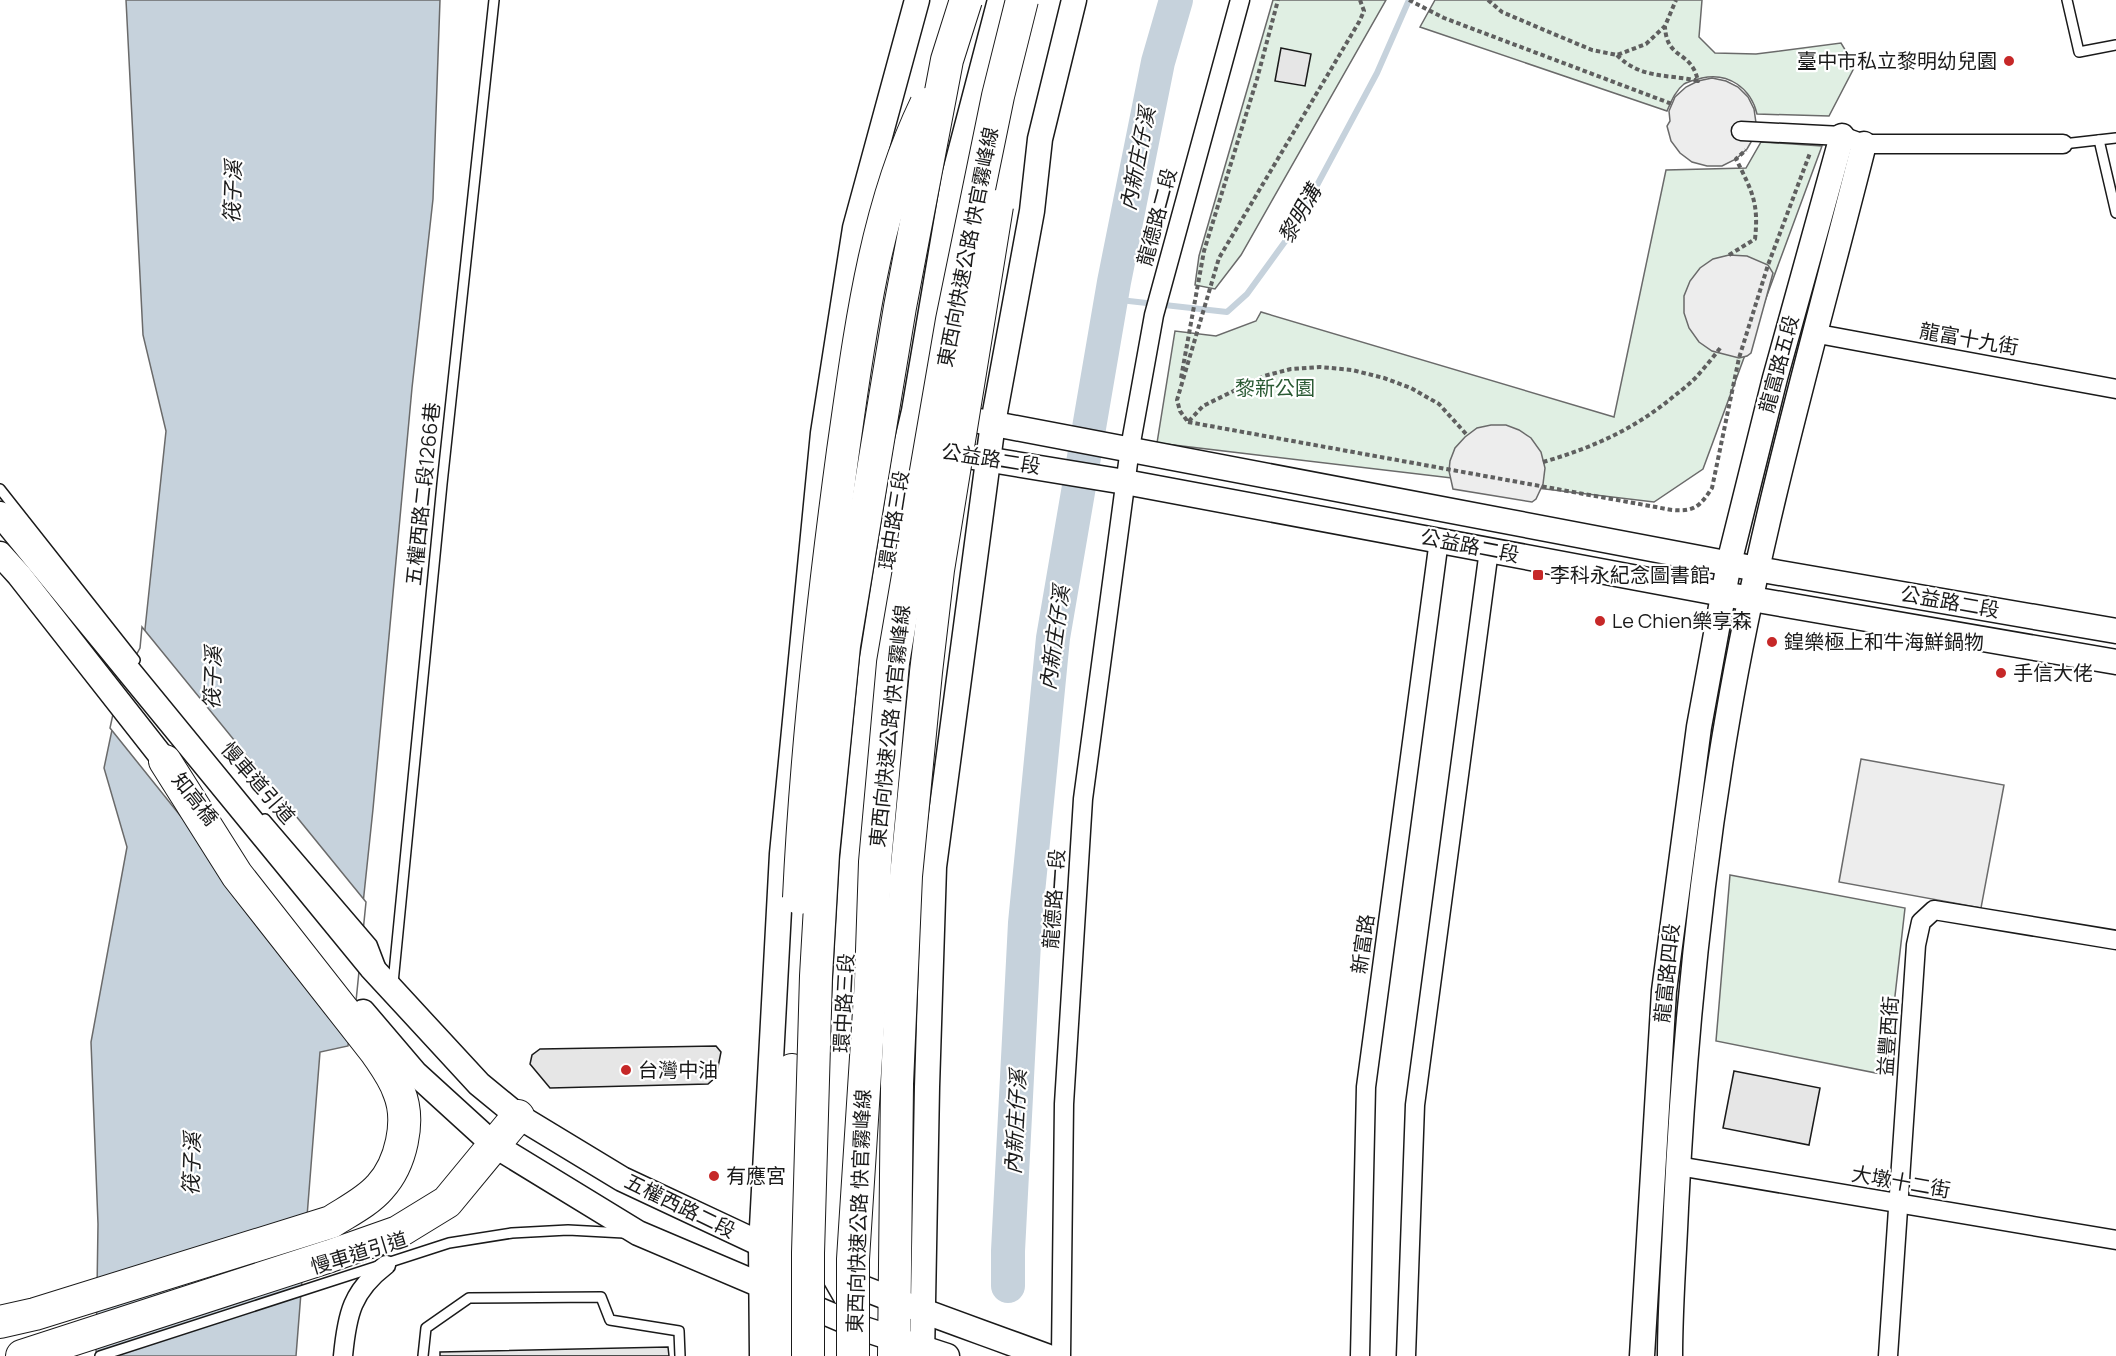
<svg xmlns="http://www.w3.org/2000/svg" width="2116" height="1356" font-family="Manrope,'Noto Sans TC',sans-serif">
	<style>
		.green { fill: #e0efe3; stroke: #6a6a6a; stroke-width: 1.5 }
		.parking { fill: #ededed; stroke: #6a6a6a; stroke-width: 1.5 }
		.water { fill: #c6d2dc; stroke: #6a6a6a; stroke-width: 1.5 }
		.pier { fill: #fff; stroke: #6a6a6a; stroke-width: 1.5 }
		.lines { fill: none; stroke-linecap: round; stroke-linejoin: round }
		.stream { stroke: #c6d2dc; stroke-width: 6 }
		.river { stroke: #c6d2dc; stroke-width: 34 }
		.building { fill: #e6e6e6; stroke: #1a1a1a; stroke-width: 1.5 }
		.lane-casing { stroke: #1a1a1a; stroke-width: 12 }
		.street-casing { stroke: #1a1a1a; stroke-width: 21 }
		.secondary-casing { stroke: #1a1a1a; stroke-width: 27 }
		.highway-casing { stroke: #1a1a1a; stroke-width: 34 }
		.path { stroke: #5f5f5f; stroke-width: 4; stroke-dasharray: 4.5 3; stroke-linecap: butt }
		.lane { stroke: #fff; stroke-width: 9 }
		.street { stroke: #fff; stroke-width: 18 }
		.secondary { stroke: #fff; stroke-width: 24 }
		.highway { stroke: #fff; stroke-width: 32 }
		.highway-bridge-casing { stroke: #1a1a1a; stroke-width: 34; stroke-linecap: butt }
		.highway-bridge { stroke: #fff; stroke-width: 32 }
		.poi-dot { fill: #c62828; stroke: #fff; stroke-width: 2 }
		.labels { text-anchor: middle; stroke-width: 4.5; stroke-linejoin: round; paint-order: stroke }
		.poi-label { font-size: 20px; fill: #1a1a1a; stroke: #fff; text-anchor: start }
		.street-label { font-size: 20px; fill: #1a1a1a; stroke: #fff }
		.park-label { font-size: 20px; fill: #2b5a34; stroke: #fff }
		.water-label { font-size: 21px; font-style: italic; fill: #1a1a1a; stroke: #fff }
	</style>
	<rect width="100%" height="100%" fill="#fff"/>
	<g class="green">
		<polygon points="1273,0 1386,0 1241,255 1215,289 1195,285 1199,256"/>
		<path d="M 1435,0 L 1702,0 L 1699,37 L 1715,53 L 1756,54 L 1841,43 L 1855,66 L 1829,116 L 1757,114 C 1751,88 1728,72 1702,78 C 1696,80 1689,81 1684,84 C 1675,91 1671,102 1667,111 L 1420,27 Z"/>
		<polygon points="1761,142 1822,146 1703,469 1654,502 1157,443 1175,331 1216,336 1256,321 1261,312 1614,417 1666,170 1746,168"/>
		<polygon points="1730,875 1905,908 1886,1075 1716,1041"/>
	</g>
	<g class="parking">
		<polygon points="1712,78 1726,81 1738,87 1748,97 1754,109 1756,123 1754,137 1747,149 1736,159 1722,166 1707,166 1692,162 1680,153 1671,141 1667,126 1670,121 1669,111 1675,97 1686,87 1698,81"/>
		<polygon points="1729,255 1747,256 1768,265 1773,273 1751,353 1747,356 1739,358 1712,351 1699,342 1689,328 1684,313 1684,296 1690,281 1700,268 1713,259"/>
		<polygon points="1491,425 1506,425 1519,430 1531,438 1541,452 1545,468 1543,484 1536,499 1532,502 1453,489 1449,471 1450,461 1455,448 1465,437 1477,428"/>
		<polygon points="1861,759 2004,785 1981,908 1839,882"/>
	</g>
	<polygon class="water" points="126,0 440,0 433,199 412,388 373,809 348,1046 320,1052 296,1356 96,1356 98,1224 91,1042 127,847 104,768 121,687 143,648 166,431 143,335"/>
	<polygon class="pier" points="142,627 366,902 353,1031 110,728 119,686 140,648"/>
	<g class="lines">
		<polyline class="stream" points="1111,299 1227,312 1247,294 1292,232 1377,73 1409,0"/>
		<polyline class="river" points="1008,1286 1008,1251 1025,923 1053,638 1114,282 1158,62 1176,0"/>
	</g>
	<g class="building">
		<polygon points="1281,48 1311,54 1305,86 1275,81"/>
		<polygon points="716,1046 721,1052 716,1077 708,1084 550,1088 530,1064 532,1055 540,1049"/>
		<polygon points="1734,1071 1820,1088 1809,1145 1723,1128"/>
		<polygon points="668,1347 669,1356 440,1356 440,1352"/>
	</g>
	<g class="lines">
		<defs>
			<g id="lane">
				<polyline points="2067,0 2079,52 2116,45"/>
				<polyline points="2099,140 2116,213"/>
				<polyline points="2063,144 2116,138"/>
				<polyline points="0,489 135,660"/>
				<polyline points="265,819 372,944 380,965"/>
				<polyline points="393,983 442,484 494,0"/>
				<polyline points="100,1356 449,1243 512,1233 568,1230 624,1233"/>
				<polyline points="423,1356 426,1328 469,1298 601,1297 610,1320 679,1331 680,1356"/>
			</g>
			<g id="street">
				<polyline points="1741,131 1842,136 1864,144 2063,144"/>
				<polyline points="1813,333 2116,389"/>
				<polyline points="1678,1166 2116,1240"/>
				<path d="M 343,1356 C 347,1314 352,1291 386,1265"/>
				<polyline points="1061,1356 1064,1104 1083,799 1130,448 1154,315 1240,0"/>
				<polyline points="1360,1356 1366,1087 1439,540"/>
				<polyline points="1406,1356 1415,1105 1489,550"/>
				<polyline points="1888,1356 1916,945 1921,922 1934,910 2116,940"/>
			</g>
			<g id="secondary">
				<polyline points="979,421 1757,569 2116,631"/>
				<polyline points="973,457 1125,482 1723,594 2116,662"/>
				<polyline points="0,514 371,967 479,1084 518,1116 622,1179 797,1261"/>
				<polyline points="0,554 19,575 176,775"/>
				<polyline points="363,1012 415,1073 494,1145 638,1233 864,1329 947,1356"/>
				<path d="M 838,1278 C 906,1306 976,1330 1046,1356"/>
				<polyline points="853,1309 834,1276 839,1085 852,861 872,659 906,445 914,411 954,176 1000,0"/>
				<polyline points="762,1356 761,1246 782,854 823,433 855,228 917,0"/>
				<polyline points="922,1356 927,1087 934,867 993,423 1032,211 1040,139 1074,0"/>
				<polyline points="1642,1356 1664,991 1699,727 1729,563 1775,378 1842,136"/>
				<path d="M 1670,1356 C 1670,1307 1674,1257 1676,1208 C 1684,1043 1700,878 1728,716 C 1761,522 1816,334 1864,144"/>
			</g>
			<g id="highway">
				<path d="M 0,1322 L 35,1314 L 331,1222 C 348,1211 367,1202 380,1187 C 401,1164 411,1121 399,1092 C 394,1077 384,1064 376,1052 L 237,875 L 165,761"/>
				<polyline points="22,1356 330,1256 398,1232 447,1202 518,1116"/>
				<polyline points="784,1356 784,1256 792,1070"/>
				<polyline points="894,1356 897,1084"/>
			</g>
		</defs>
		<use href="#lane" class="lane-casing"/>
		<use href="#street" class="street-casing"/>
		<use href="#secondary" class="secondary-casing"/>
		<use href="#highway" class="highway-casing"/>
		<g class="path">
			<polyline points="1360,0 1364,11 1359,22 1219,258 1177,400 1180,411 1188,422 1203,406 1264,376 1291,369 1320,367 1352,370 1384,378 1411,388 1439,404 1467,435"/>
			<polyline points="1409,0 1444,18 1672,104"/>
			<polyline points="1488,0 1502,12 1549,32 1592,50 1617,55 1646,44 1665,26 1676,0"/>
			<path d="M 1617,55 C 1640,79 1668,74 1698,81 C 1691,49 1667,61 1665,27"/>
			<path d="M 1729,255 L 1755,239 C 1759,203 1752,191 1736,159 L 1746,150"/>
			<polyline points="1181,378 1204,251 1257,79 1278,0"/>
			<path d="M 1188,422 L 1672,510 C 1695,512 1700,506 1712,488 L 1739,358 L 1768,265 L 1810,153"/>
			<path d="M 1543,462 C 1592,448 1635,429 1674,396 C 1682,390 1691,383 1698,375 C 1706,366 1714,356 1721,347"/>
		</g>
		<use href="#lane" class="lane"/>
		<use href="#street" class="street"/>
		<use href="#secondary" class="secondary"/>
		<use href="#highway" class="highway"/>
		<defs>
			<g id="highway-bridge">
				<path d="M 799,898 C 806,748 823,599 843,451 C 860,333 874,212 926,104"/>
				<polyline points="897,1084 906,876 926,672 938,570 997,206"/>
				<polyline points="808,1356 808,1253 816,976 823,854 844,646 900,307 947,60 966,0"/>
				<polyline points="853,1356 853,1259 871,980 875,862 893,663 952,320 998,96 1022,0"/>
			</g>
		</defs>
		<use href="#highway-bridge" class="highway-bridge-casing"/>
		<use href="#highway-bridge" class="highway-bridge"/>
	</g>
	<g class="poi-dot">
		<circle cx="2009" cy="61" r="6"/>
		<rect x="1532" y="569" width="12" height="12" rx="3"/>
		<circle cx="1600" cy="621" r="6"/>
		<circle cx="1772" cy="642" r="6"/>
		<circle cx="2001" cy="673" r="6"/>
		<circle cx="626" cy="1070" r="6"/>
		<circle cx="714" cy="1176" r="6"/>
	</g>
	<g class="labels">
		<g class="poi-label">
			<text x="1997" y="68" text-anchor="end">臺中市私立黎明幼兒園</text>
			<text x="1550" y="582">李科永紀念圖書館</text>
			<text x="1612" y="628">Le Chien樂享森</text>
			<text x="1784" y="649">鍠樂極上和牛海鮮鍋物</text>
			<text x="2013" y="680">手信大佬</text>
			<text x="638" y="1077">台灣中油</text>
			<text x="726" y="1183">有應宮</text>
		</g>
		<g class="street-label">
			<text transform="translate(1157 217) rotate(-75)" y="7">龍德路二段</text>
			<text transform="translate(968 247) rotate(-79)" y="7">東西向快速公路 快官霧峰線</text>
			<text transform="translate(1969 339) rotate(10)" y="7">龍富十九街</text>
			<text transform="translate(1779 364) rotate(-75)" y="7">龍富路五段</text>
			<text transform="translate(991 459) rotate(9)" y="7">公益路二段</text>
			<text transform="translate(423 494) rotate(-84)" y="7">五權西路二段1266巷</text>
			<text transform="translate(894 520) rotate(-81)" y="7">環中路三段</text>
			<text transform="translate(1470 546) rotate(11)" y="7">公益路二段</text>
			<text transform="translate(1950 602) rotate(10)" y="7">公益路二段</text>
			<text transform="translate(890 726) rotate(-84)" y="7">東西向快速公路 快官霧峰線</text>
			<text transform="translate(258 783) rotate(49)" y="7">慢車道引道</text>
			<text transform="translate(195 799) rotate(52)" y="7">知高橋</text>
			<text transform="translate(1054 899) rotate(-86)" y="7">龍德路一段</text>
			<text transform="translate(1363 944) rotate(-82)" y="7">新富路</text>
			<text transform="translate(1667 973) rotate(-84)" y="7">龍富路四段</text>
			<text transform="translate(844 1003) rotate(-87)" y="7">環中路三段</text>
			<text transform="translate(1888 1036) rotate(-86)" y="7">益豐西街</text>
			<text transform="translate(1901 1182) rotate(10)" y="7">大墩十二街</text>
			<text transform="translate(680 1206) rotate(26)" y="7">五權西路二段</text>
			<text transform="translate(859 1211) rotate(-88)" y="7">東西向快速公路 快官霧峰線</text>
			<text transform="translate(359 1253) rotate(-17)" y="7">慢車道引道</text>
		</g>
		<g class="park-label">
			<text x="1275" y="395">黎新公園</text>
		</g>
		<g class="water-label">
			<text transform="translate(1138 159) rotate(-79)" y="7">內新庄仔溪</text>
			<text transform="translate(233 192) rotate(-88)" y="7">筏子溪</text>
			<text transform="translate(1300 214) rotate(-60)" y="7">黎明溝</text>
			<text transform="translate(1055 638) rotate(-82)" y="7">內新庄仔溪</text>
			<text transform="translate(213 678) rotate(-88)" y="7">筏子溪</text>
			<text transform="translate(1016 1122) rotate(-87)" y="7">內新庄仔溪</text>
			<text transform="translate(192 1164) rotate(-88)" y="7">筏子溪</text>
		</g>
	</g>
</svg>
